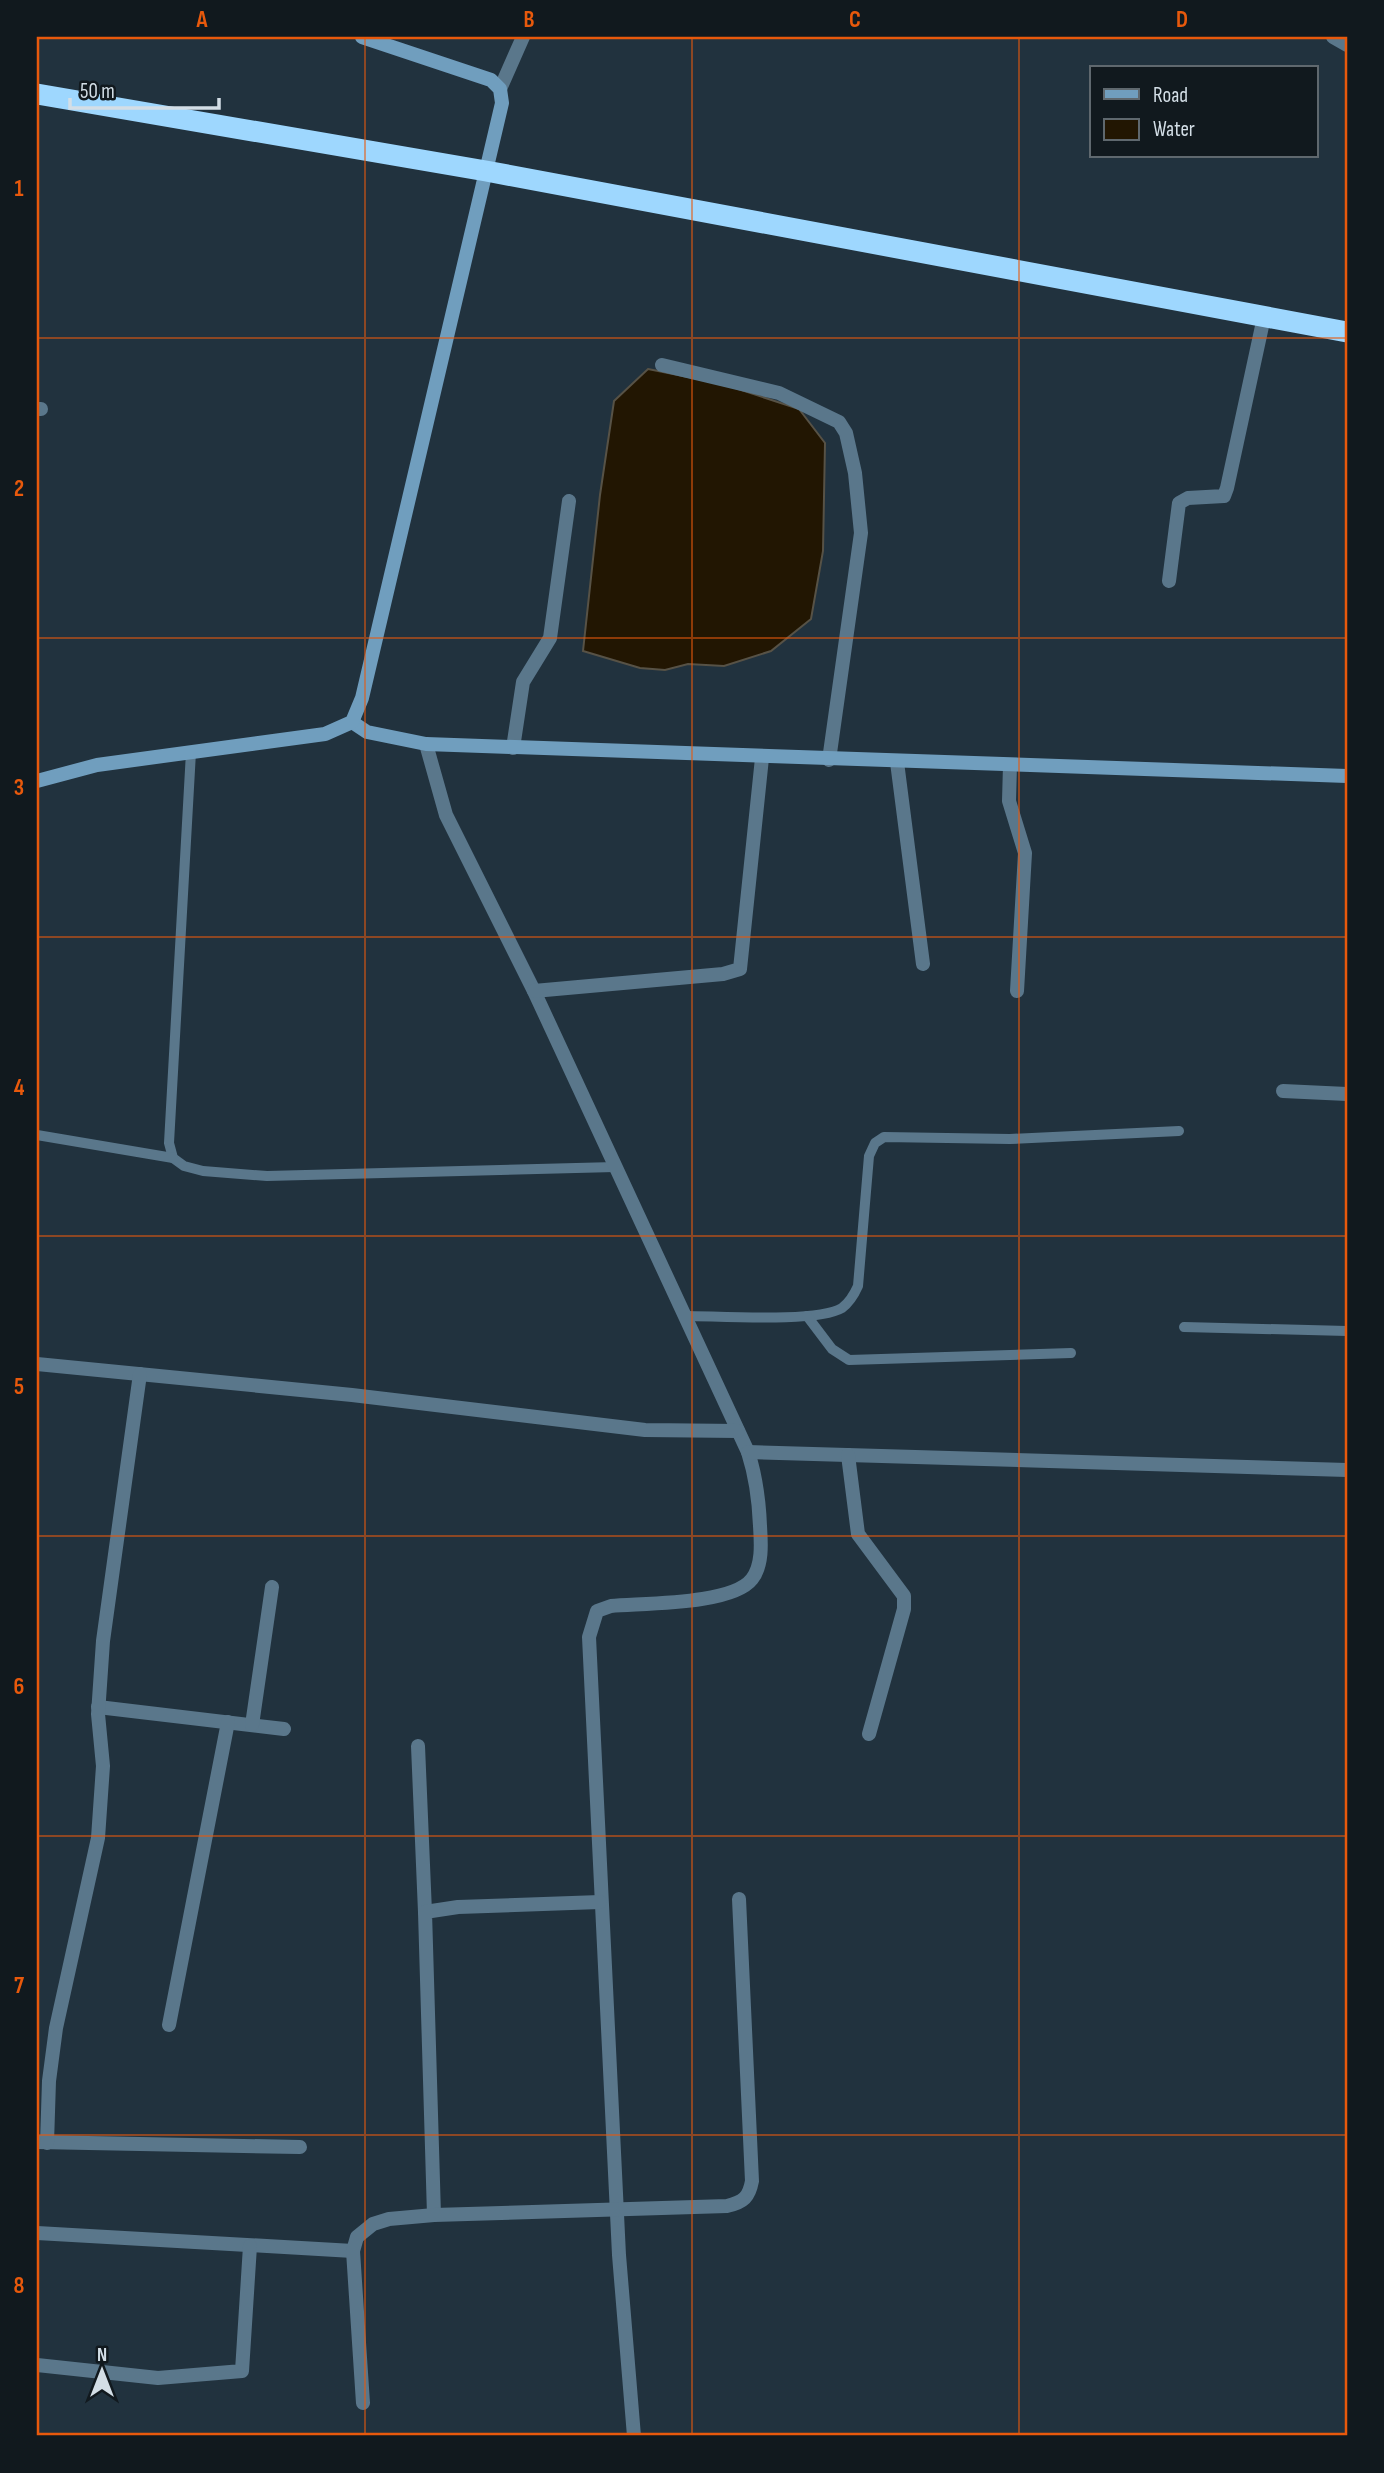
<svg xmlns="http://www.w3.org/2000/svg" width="1384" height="2473" font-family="'Sofia Sans Condensed',sans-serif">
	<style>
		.water { fill: #221602; stroke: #575246; stroke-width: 2 }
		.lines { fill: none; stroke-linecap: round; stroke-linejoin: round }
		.lane { stroke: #5a778b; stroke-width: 10 }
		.street { stroke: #5a778b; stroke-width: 14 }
		.secondary { stroke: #709ebe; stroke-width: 14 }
		.highway { stroke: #9ed7fe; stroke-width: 21 }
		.grid { fill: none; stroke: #e8590c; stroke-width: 2; stroke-opacity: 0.55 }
		.neatline { fill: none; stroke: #e8590c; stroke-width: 2.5 }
		.grid-label { font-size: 23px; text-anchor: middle; font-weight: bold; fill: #e8590c }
	</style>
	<rect width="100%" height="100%" fill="#21323e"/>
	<polygon class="water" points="648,369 723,384 799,409 825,443 823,551 811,619 771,651 724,666 688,664 665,670 640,668 583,651 600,495 614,401"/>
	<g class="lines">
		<g class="lane">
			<polyline points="191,752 169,1143 173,1158 184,1166 203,1171 267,1176 615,1167"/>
			<polyline points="37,1135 173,1158"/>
			<path d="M 685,1316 C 718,1316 817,1323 842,1308 C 850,1302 854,1295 858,1286 L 869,1156 L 875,1143 L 884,1137 L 1010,1139 L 1179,1131"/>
			<polyline points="807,1316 832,1349 849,1360 1071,1353"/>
			<polyline points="1184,1327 1347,1331"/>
		</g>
		<g class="street">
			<polyline points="1333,37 1347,45"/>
			<polyline points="500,89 523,37"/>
			<polyline points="662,365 779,393 839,422 846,433 855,473 861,533 829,760"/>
			<polyline points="37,409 41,409"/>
			<polyline points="1169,581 1179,503 1188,498 1224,496 1227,488 1264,317"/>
			<path d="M 426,744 L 446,815 L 534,991 L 748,1452 C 756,1477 759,1500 760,1526 C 761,1542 763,1565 752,1579 C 732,1605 643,1603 611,1606 L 597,1611 L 589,1637 L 619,2255 L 634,2436"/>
			<polyline points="513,748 523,682 550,638 569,501"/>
			<polyline points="897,762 923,964"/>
			<polyline points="1010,765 1009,801 1025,853 1017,991"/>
			<polyline points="534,991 723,974 740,969 762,758"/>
			<polyline points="1283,1091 1347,1094"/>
			<polyline points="37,1364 352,1395 645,1430 738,1431"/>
			<polyline points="748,1452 1347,1470"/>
			<polyline points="848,1455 858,1534 904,1596 904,1609 869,1734"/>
			<polyline points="98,1707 284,1729"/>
			<polyline points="252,1725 272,1587"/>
			<polyline points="418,1746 425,1912"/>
			<polyline points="169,2025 228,1722"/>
			<polyline points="37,2142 300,2147"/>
			<polyline points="47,2143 49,2081 56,2028 98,1838 103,1766 98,1714 103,1641 140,1374"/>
			<polyline points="434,2215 425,1912 458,1907 600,1902"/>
			<polyline points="37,2233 353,2251"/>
			<polyline points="37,2365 158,2378 242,2371 250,2246"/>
			<path d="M 363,2403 L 353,2251 L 357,2237 L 373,2224 L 389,2219 L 434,2215 L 727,2206 C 744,2202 749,2197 752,2181 L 739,1899"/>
		</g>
		<g class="secondary">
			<polyline points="352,722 367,732 426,744 1347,776"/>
			<polyline points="37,781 97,765 325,734 352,722 362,698 502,103 500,89 491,80 362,37"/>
		</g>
		<polyline class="highway" points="37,94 486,171 1347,332"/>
	</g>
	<path class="grid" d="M 365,37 L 365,2436M 692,37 L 692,2436M 1019,37 L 1019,2436M 37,338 L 1347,338M 37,638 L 1347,638M 37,937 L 1347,937M 37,1236 L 1347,1236M 37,1536 L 1347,1536M 37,1836 L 1347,1836M 37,2135 L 1347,2135"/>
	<rect width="1384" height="2473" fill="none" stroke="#11191e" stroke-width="77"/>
	<rect x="1090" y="66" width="228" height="91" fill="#11191e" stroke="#5f686e" stroke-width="2"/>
	<rect x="1104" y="89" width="35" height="10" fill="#709ebe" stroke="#5f686e" stroke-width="2"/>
	<text x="1153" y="102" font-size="21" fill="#d3dee6">Road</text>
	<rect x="1104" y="119" width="35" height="21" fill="#221602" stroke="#5f686e" stroke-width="2"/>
	<text x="1153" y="136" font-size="21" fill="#d3dee6">Water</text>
	<g transform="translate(102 2371)" stroke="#11191e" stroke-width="5" paint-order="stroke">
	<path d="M0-5L12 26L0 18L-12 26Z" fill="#d3dee6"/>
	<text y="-10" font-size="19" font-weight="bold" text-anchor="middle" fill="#d3dee6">N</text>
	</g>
	<path d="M70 98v10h149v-10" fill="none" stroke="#d3dee6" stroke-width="3.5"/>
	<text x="80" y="98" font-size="21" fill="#d3dee6" stroke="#11191e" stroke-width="5" paint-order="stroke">50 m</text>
	<rect x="38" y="38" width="1308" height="2396" class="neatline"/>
	<g class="grid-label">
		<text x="202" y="27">A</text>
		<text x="529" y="27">B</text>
		<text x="855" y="27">C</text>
		<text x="1182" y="27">D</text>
		<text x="19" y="196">1</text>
		<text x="19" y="496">2</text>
		<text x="19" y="795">3</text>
		<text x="19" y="1095">4</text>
		<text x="19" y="1394">5</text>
		<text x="19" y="1694">6</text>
		<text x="19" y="1993">7</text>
		<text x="19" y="2293">8</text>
	</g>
</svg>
